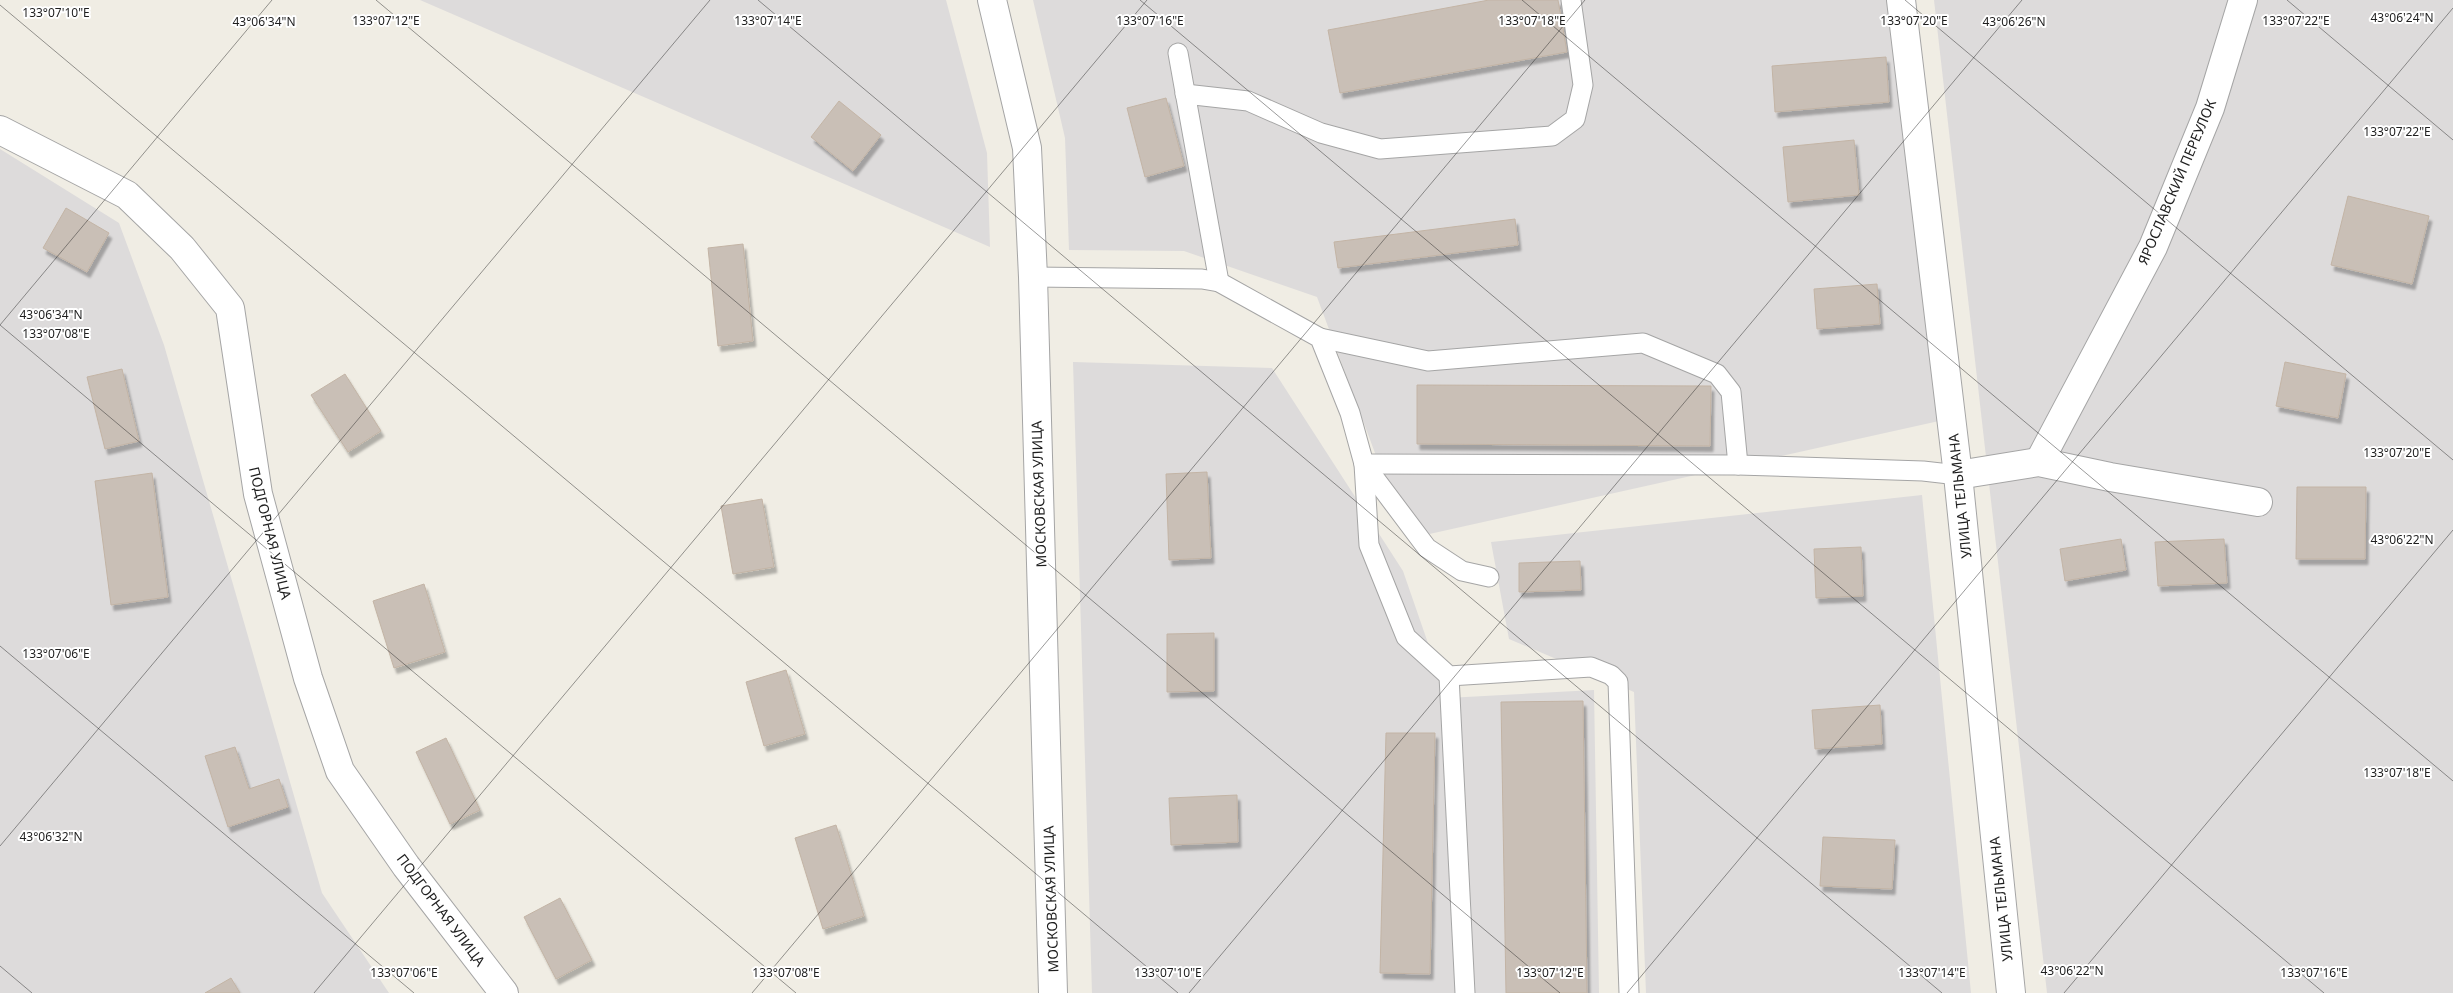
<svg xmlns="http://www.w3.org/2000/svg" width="2453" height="993" font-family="'Noto Sans',sans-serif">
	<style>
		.residential { fill: #dddbdb }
		.building { fill: #c9bfb6; stroke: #c3b4a5; filter: url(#shadow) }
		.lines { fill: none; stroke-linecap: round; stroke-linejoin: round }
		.service-casing { stroke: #a5a5a5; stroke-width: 21 }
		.minor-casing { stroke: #a5a5a5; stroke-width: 30 }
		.service { stroke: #fff; stroke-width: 19 }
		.minor { stroke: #fff; stroke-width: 28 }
		.ticks { fill: none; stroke: #1e1e1e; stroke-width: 1; stroke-opacity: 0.45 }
		.labels { text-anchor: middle; stroke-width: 4; stroke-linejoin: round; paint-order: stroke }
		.street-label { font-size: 14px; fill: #1e1e1e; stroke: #fff }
		.ticks-label { font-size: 12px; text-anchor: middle; fill: #1e1e1e; stroke: #fff; stroke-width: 4; stroke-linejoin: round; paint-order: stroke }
	</style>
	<defs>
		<filter id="shadow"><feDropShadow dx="3" dy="5.5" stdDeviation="1" flood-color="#0004"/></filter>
	</defs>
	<rect width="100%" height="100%" fill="#f0ede4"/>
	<g class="residential">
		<polygon points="420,0 946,0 987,153 990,247"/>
		<polygon points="1033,0 1893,0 1939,421 1407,539 1317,297 1184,251 1069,250 1065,138"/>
		<polygon points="1934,0 2453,0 2453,993 2047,993"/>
		<polygon points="0,149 119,223 164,345 322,893 389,993 0,993"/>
		<polygon points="1073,362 1272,368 1403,571 1447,698 1594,690 1599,993 1092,993"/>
		<polygon points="1922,495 1971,993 1646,993 1634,692 1509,639 1491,542"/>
	</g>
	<g class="building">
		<polygon points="1489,0 1558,0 1567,52 1340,93 1328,30"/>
		<polygon points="1886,57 1889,102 1775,112 1772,66"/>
		<polygon points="1166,98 1184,166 1145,177 1127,108"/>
		<polygon points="839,101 881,135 853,171 811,137"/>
		<polygon points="1854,140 1859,195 1788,202 1783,147"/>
		<polygon points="2348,196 2429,216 2412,284 2331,265"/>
		<polygon points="66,208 109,233 87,272 43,248"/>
		<polygon points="1515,219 1518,245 1338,268 1334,242"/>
		<polygon points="743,244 753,341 718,346 708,248"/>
		<polygon points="1877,284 1880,324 1817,329 1814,289"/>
		<polygon points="2285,362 2346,374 2338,418 2276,406"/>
		<polygon points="122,369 139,441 105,449 87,377"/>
		<polygon points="345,374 381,431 348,452 311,395"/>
		<polygon points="1417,385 1711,386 1710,446 1417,444"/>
		<polygon points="1207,472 1211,558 1169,560 1166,474"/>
		<polygon points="152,473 168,597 111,605 95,481"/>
		<polygon points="2297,487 2366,487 2365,559 2296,559"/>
		<polygon points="762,499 774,567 733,574 721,506"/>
		<polygon points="2121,539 2126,570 2065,581 2060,549"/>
		<polygon points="2224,539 2227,583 2158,586 2155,542"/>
		<polygon points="1861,547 1863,596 1816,598 1814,549"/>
		<polygon points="1580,561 1581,590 1519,592 1519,563"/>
		<polygon points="424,584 445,652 394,668 373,601"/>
		<polygon points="1214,633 1214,691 1167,692 1167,634"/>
		<polygon points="786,670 805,734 764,746 746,682"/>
		<polygon points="1583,701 1587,993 1506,993 1501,702"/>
		<polygon points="1880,705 1882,744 1815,749 1812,710"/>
		<polygon points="1386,733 1435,733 1430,974 1380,973"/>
		<polygon points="446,738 480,810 450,824 416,752"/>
		<polygon points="235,747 249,789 279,779 288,807 228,827 205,756"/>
		<polygon points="1237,795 1238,842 1171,845 1169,798"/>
		<polygon points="836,825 864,916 823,929 795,838"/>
		<polygon points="1823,837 1895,840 1892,889 1820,886"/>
		<polygon points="560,898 592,960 556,979 524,917"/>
		<polygon points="231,978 240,993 205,993"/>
	</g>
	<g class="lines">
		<defs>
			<g id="service">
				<polyline points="1178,53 1219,282"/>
				<polyline points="1185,94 1248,101 1321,133 1380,149 1552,136 1575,119 1583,85 1571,0"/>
				<polyline points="1033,277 1202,279 1219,282 1320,338 1350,413 1364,464 1369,545 1406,637 1449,676 1591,667 1611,675 1618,682 1629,993"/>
				<polyline points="1320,338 1428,361 1643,343 1717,374 1731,392 1738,465"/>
				<polyline points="1364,464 1738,465 1923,471 1958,475"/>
				<polyline points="1364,464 1427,548 1462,571 1489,577"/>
				<polyline points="1449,676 1465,993"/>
			</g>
			<g id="minor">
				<polyline points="992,0 1027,148 1033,277 1053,993"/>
				<polyline points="1901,0 1958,475 2011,993"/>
				<polyline points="0,130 127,195 182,248 230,308 258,494 308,678 340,771 406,866 504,993"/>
				<polyline points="2039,462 2153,247 2210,108 2243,0"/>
				<polyline points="1958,475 2039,462 2110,477 2258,502"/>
			</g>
		</defs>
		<use href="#service" class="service-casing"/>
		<use href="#minor" class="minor-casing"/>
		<use href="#service" class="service"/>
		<use href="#minor" class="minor"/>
	</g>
	<path class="ticks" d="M 376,0 L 1560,993M 758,0 L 1942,993M 1140,0 L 2324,993M 1522,0 L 2453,781M 1905,0 L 2453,460M 2287,0 L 2453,140M 0,5 L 1178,993M 0,325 L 796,993M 0,325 L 272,0M 0,646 L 414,993M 0,846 L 710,0M 0,966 L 32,993M 314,993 L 1147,0M 752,993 L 1585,0M 1189,993 L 2022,0M 1627,993 L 2453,8M 2064,993 L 2453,530"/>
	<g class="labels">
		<g class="street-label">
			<text transform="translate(2177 182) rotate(-67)" y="5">ЯРОСЛАВСКИЙ ПЕРЕУЛОК</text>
			<text transform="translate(1039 494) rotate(-92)" y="5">МОСКОВСКАЯ УЛИЦА</text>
			<text transform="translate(1960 496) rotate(-96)" y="5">УЛИЦА ТЕЛЬМАНА</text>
			<text transform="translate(270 533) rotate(76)" y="5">ПОДГОРНАЯ УЛИЦА</text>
			<text transform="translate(1051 899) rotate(-92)" y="5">МОСКОВСКАЯ УЛИЦА</text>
			<text transform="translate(2001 899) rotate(-96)" y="5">УЛИЦА ТЕЛЬМАНА</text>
			<text transform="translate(441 910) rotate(53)" y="5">ПОДГОРНАЯ УЛИЦА</text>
		</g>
	</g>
	<g class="ticks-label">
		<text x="56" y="17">133°07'10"E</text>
		<text x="2402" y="22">43°06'24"N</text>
		<text x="386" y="25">133°07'12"E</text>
		<text x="768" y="25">133°07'14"E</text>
		<text x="1150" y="25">133°07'16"E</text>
		<text x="1532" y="25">133°07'18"E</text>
		<text x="1914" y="25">133°07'20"E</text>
		<text x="2296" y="25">133°07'22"E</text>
		<text x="264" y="26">43°06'34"N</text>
		<text x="2014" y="26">43°06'26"N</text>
		<text x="2397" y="136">133°07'22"E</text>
		<text x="51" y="319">43°06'34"N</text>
		<text x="56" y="338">133°07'08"E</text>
		<text x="2397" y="457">133°07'20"E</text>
		<text x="2402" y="544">43°06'22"N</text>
		<text x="56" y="658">133°07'06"E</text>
		<text x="2397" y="777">133°07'18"E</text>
		<text x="51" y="841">43°06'32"N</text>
		<text x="2072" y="975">43°06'22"N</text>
		<text x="404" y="977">133°07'06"E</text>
		<text x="786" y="977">133°07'08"E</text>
		<text x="1168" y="977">133°07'10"E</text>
		<text x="1550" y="977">133°07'12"E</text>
		<text x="1932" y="977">133°07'14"E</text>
		<text x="2314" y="977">133°07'16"E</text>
	</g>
</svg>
